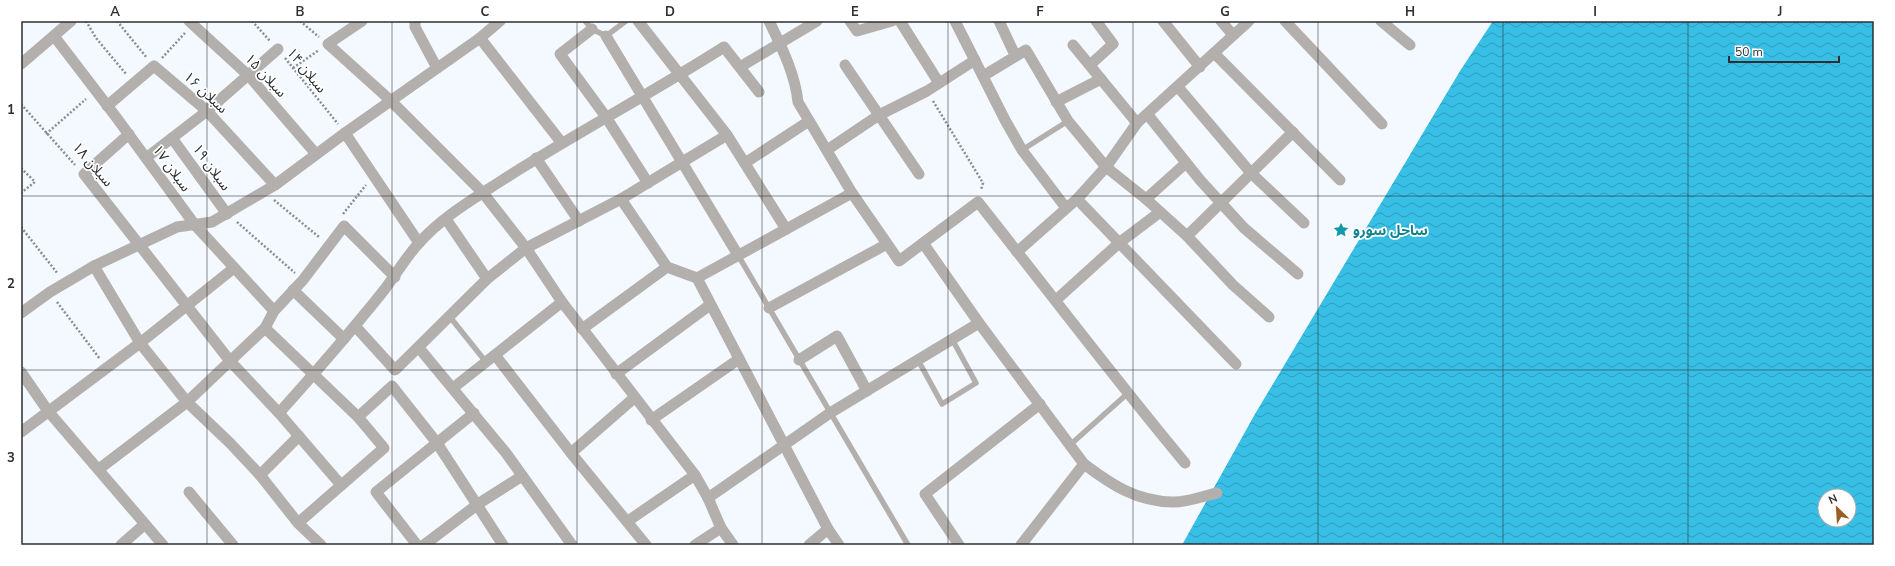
<svg xmlns="http://www.w3.org/2000/svg" width="1895" height="566" font-family="'Nunito Sans','Noto Sans Arabic',sans-serif">
	<style>
		.water { fill: url(#water-waves); fill-rule: evenodd }
		.lines { fill: none; stroke-linecap: round; stroke-linejoin: round }
		.path { stroke: #8a8d92; stroke-width: 2.5; stroke-dasharray: 2 2; stroke-linecap: butt }
		.service { stroke: #b3afad; stroke-width: 5.5 }
		.minor { stroke: #b3afad; stroke-width: 11 }
		.tertiary { stroke: #b3afad; stroke-width: 11 }
		.grid { fill: none; stroke: #2d2f32; stroke-width: 1; stroke-opacity: 0.55 }
		.labels { text-anchor: middle; stroke-width: 3.5; stroke-linejoin: round; paint-order: stroke }
		.street-label { font-size: 14px; fill: #2d2f32; stroke: #fff }
		.culture-label { font-size: 14px; font-weight: bold; fill: #0d838f; stroke: #fff; text-anchor: start }
		.neatline { fill: none; stroke: #2d2f32; stroke-width: 1.5 }
		.grid-label { font-size: 13px; text-anchor: middle; font-weight: bold; fill: #2d2f32 }
	</style>
	<defs>
		<pattern id="water-waves" width="16" height="10" patternUnits="userSpaceOnUse"><rect width="16" height="10" fill="#37bfe6"/><path d="M0 5q4-4 8 0t8 0" fill="none" stroke="#2f9cbb"/></pattern>
	</defs>
	<rect width="100%" height="100%" fill="#f4f9ff"/>
	<path class="water" d="M 1493,21 L 1874,21 L 1874,545 L 1182,545 L 1255,414 L 1460,71 ZM 1825,496 L 1849,496 L 1849,520 L 1825,520 Z"/>
	<g class="lines">
		<g class="path">
			<polyline points="86,21 96,38 126,74"/>
			<polyline points="117,21 147,58"/>
			<polyline points="252,21 270,41"/>
			<polyline points="300,21 319,37"/>
			<polyline points="162,58 185,33"/>
			<polyline points="285,58 338,124"/>
			<polyline points="293,68 319,50"/>
			<polyline points="933,101 983,183 981,190"/>
			<polyline points="21,104 75,165"/>
			<polyline points="46,134 86,99"/>
			<polyline points="21,168 35,182 21,193"/>
			<polyline points="274,200 319,237"/>
			<polyline points="343,214 366,185"/>
			<polyline points="237,222 295,273"/>
			<polyline points="21,227 58,274"/>
			<polyline points="57,302 100,359"/>
		</g>
		<g class="service">
			<polyline points="585,21 592,29 606,36 626,21"/>
			<polyline points="1022,150 1068,121"/>
			<polyline points="738,255 908,545"/>
			<polyline points="450,317 486,362"/>
			<polyline points="918,360 942,404 976,383 952,339"/>
			<polyline points="1070,445 1127,394"/>
		</g>
		<g class="minor">
			<polyline points="189,21 249,76 316,154"/>
			<polyline points="362,21 328,44 390,100 483,193 526,248 562,302 695,475 708,498 830,413 979,323"/>
			<polyline points="415,21 415,27 437,68"/>
			<polyline points="638,21 727,135 786,229"/>
			<path d="M 769,21 C 781,46 795,73 798,102 L 852,193"/>
			<polyline points="850,21 857,31 892,21"/>
			<polyline points="900,21 939,83"/>
			<polyline points="955,21 1005,120 1022,150 1066,208"/>
			<polyline points="999,21 1015,55"/>
			<polyline points="1163,21 1200,67"/>
			<polyline points="1221,21 1233,35"/>
			<polyline points="1285,21 1382,124"/>
			<polyline points="1381,21 1410,45"/>
			<polyline points="592,29 560,54 606,117 648,183"/>
			<polyline points="54,36 116,117 195,225 274,311"/>
			<polyline points="606,36 738,255"/>
			<polyline points="480,38 561,142"/>
			<polyline points="1073,45 1137,123"/>
			<polyline points="1214,53 1340,180"/>
			<polyline points="845,65 919,174"/>
			<polyline points="1090,65 1113,44 1096,21"/>
			<polyline points="740,67 817,21"/>
			<polyline points="983,76 1026,50 1068,121 1106,167 1146,199 1187,236 1233,285 1269,317"/>
			<polyline points="1178,87 1251,173 1304,223"/>
			<polyline points="1056,102 1101,79"/>
			<polyline points="107,106 154,66 207,111 275,185"/>
			<polyline points="1148,115 1200,180 1244,228 1298,274"/>
			<polyline points="345,133 419,243"/>
			<polyline points="129,134 84,174 230,361 279,413 341,485"/>
			<polyline points="172,138 227,214"/>
			<polyline points="827,150 879,115 927,91 975,60"/>
			<polyline points="146,158 207,111 278,49"/>
			<polyline points="536,158 579,221"/>
			<polyline points="745,163 809,121"/>
			<path d="M 621,199 L 667,267 L 697,278 L 852,193 L 899,261 L 978,202 C 1047,289 1114,378 1185,463"/>
			<polyline points="1077,199 1236,364"/>
			<polyline points="1146,199 1186,163"/>
			<polyline points="446,219 487,279"/>
			<polyline points="1187,236 1293,132"/>
			<polyline points="923,243 979,323 1084,464 1021,545"/>
			<polyline points="1017,252 1077,199 1106,167 1137,123 1249,21"/>
			<polyline points="94,266 140,343 187,402 230,443 260,475 298,523 321,545"/>
			<polyline points="697,278 828,529 839,545"/>
			<polyline points="293,290 344,339"/>
			<polyline points="1056,300 1119,243 1160,212"/>
			<polyline points="769,308 887,244"/>
			<polyline points="21,313 50,292 94,266 177,227 212,222 275,185 345,133 480,38 500,21"/>
			<polyline points="355,326 395,370 487,279 526,248 621,199 727,135"/>
			<polyline points="265,328 358,417 384,448 298,523"/>
			<polyline points="582,329 667,267"/>
			<polyline points="419,348 506,453 572,545"/>
			<polyline points="495,355 571,453 646,545"/>
			<polyline points="799,360 837,336 867,391"/>
			<polyline points="21,372 48,411 163,545"/>
			<polyline points="616,374 710,305"/>
			<polyline points="453,388 562,302"/>
			<path d="M 279,413 C 314,374 348,335 381,294 C 394,278 405,258 419,243 C 442,217 475,198 504,179 C 576,133 652,93 724,47 L 759,92"/>
			<polyline points="358,417 392,386 437,443 503,545"/>
			<polyline points="651,420 739,359"/>
			<polyline points="21,432 140,343 234,268"/>
			<polyline points="571,453 634,398"/>
			<path d="M 1084,464 C 1112,485 1136,501 1172,502 C 1186,503 1203,496 1217,493"/>
			<polyline points="99,469 187,402 265,328 274,311 303,280 344,226 395,277"/>
			<polyline points="260,475 299,436"/>
			<polyline points="189,492 233,545"/>
			<polyline points="708,498 721,528 733,545"/>
			<polyline points="628,521 695,475"/>
			<polyline points="121,545 145,524"/>
			<polyline points="417,545 376,492 474,413"/>
			<polyline points="424,545 478,504 522,476"/>
			<polyline points="695,545 721,528"/>
			<polyline points="809,545 828,529"/>
			<polyline points="959,545 925,494 1040,404"/>
		</g>
		<polyline class="tertiary" points="21,64 71,21"/>
	</g>
	<path class="grid" d="M 207,21 L 207,545M 392,21 L 392,545M 577,21 L 577,545M 762,21 L 762,545M 948,21 L 948,545M 1133,21 L 1133,545M 1318,21 L 1318,545M 1503,21 L 1503,545M 1688,21 L 1688,545M 21,196 L 1874,196M 21,370 L 1874,370"/>
	<defs>
		<symbol id="sight-bare" viewBox="-9 -9 18 18"><path d="M0-6L1.8-2.2L6-1.7L2.9 1.2L3.7 5.4L0 3.3L-3.7 5.4L-2.9 1.2L-6-1.7L-1.8-2.2Z" fill="#0f9aa8" stroke="#fff" stroke-width="2.5" paint-order="stroke"/></symbol>
	</defs>
	<g fill-rule="evenodd">
		<use href="#sight-bare" x="1330" y="219" width="22" height="22"/>
	</g>
	<g class="labels">
		<g class="street-label">
			<text transform="translate(307 70) rotate(51)" y="5">سبلان ۱۴</text>
			<text transform="translate(266 75) rotate(47)" y="5">سبلان ۱۵</text>
			<text transform="translate(206 92) rotate(43)" y="5">سبلان ۱۶</text>
			<text transform="translate(93 164) rotate(49)" y="5">سبلان ۱۸</text>
			<text transform="translate(212 167) rotate(54)" y="5">سبلان ۱۹</text>
			<text transform="translate(172 168) rotate(54)" y="5">سبلان ۱۷</text>
		</g>
		<g class="culture-label">
			<text x="1353" y="235">ساحل سورو</text>
		</g>
	</g>
	<rect width="1895" height="566" fill="none" stroke="#ffffff" stroke-width="44"/>
	<g transform="translate(1837 508) rotate(335)"><circle r="19" fill="#ffffff" stroke="#abacad"/>
	<path d="M0-3L7 15L0 10L-7 15Z" fill="#9c5f23"/>
	<text y="-6" font-size="11" font-weight="bold" text-anchor="middle" fill="#2d2f32">N</text>
	</g>
	<path d="M1729 56v6h110v-6" fill="none" stroke="#2d2f32" stroke-width="2"/>
	<text x="1735" y="56" font-size="12" fill="#2d2f32" stroke="#ffffff" stroke-width="3" paint-order="stroke">50 m</text>
	<rect x="22" y="22" width="1851" height="522" class="neatline"/>
	<g class="grid-label">
		<text x="115" y="16">A</text>
		<text x="300" y="16">B</text>
		<text x="485" y="16">C</text>
		<text x="670" y="16">D</text>
		<text x="855" y="16">E</text>
		<text x="1040" y="16">F</text>
		<text x="1225" y="16">G</text>
		<text x="1410" y="16">H</text>
		<text x="1595" y="16">I</text>
		<text x="1780" y="16">J</text>
		<text x="11" y="114">1</text>
		<text x="11" y="288">2</text>
		<text x="11" y="462">3</text>
	</g>
</svg>
